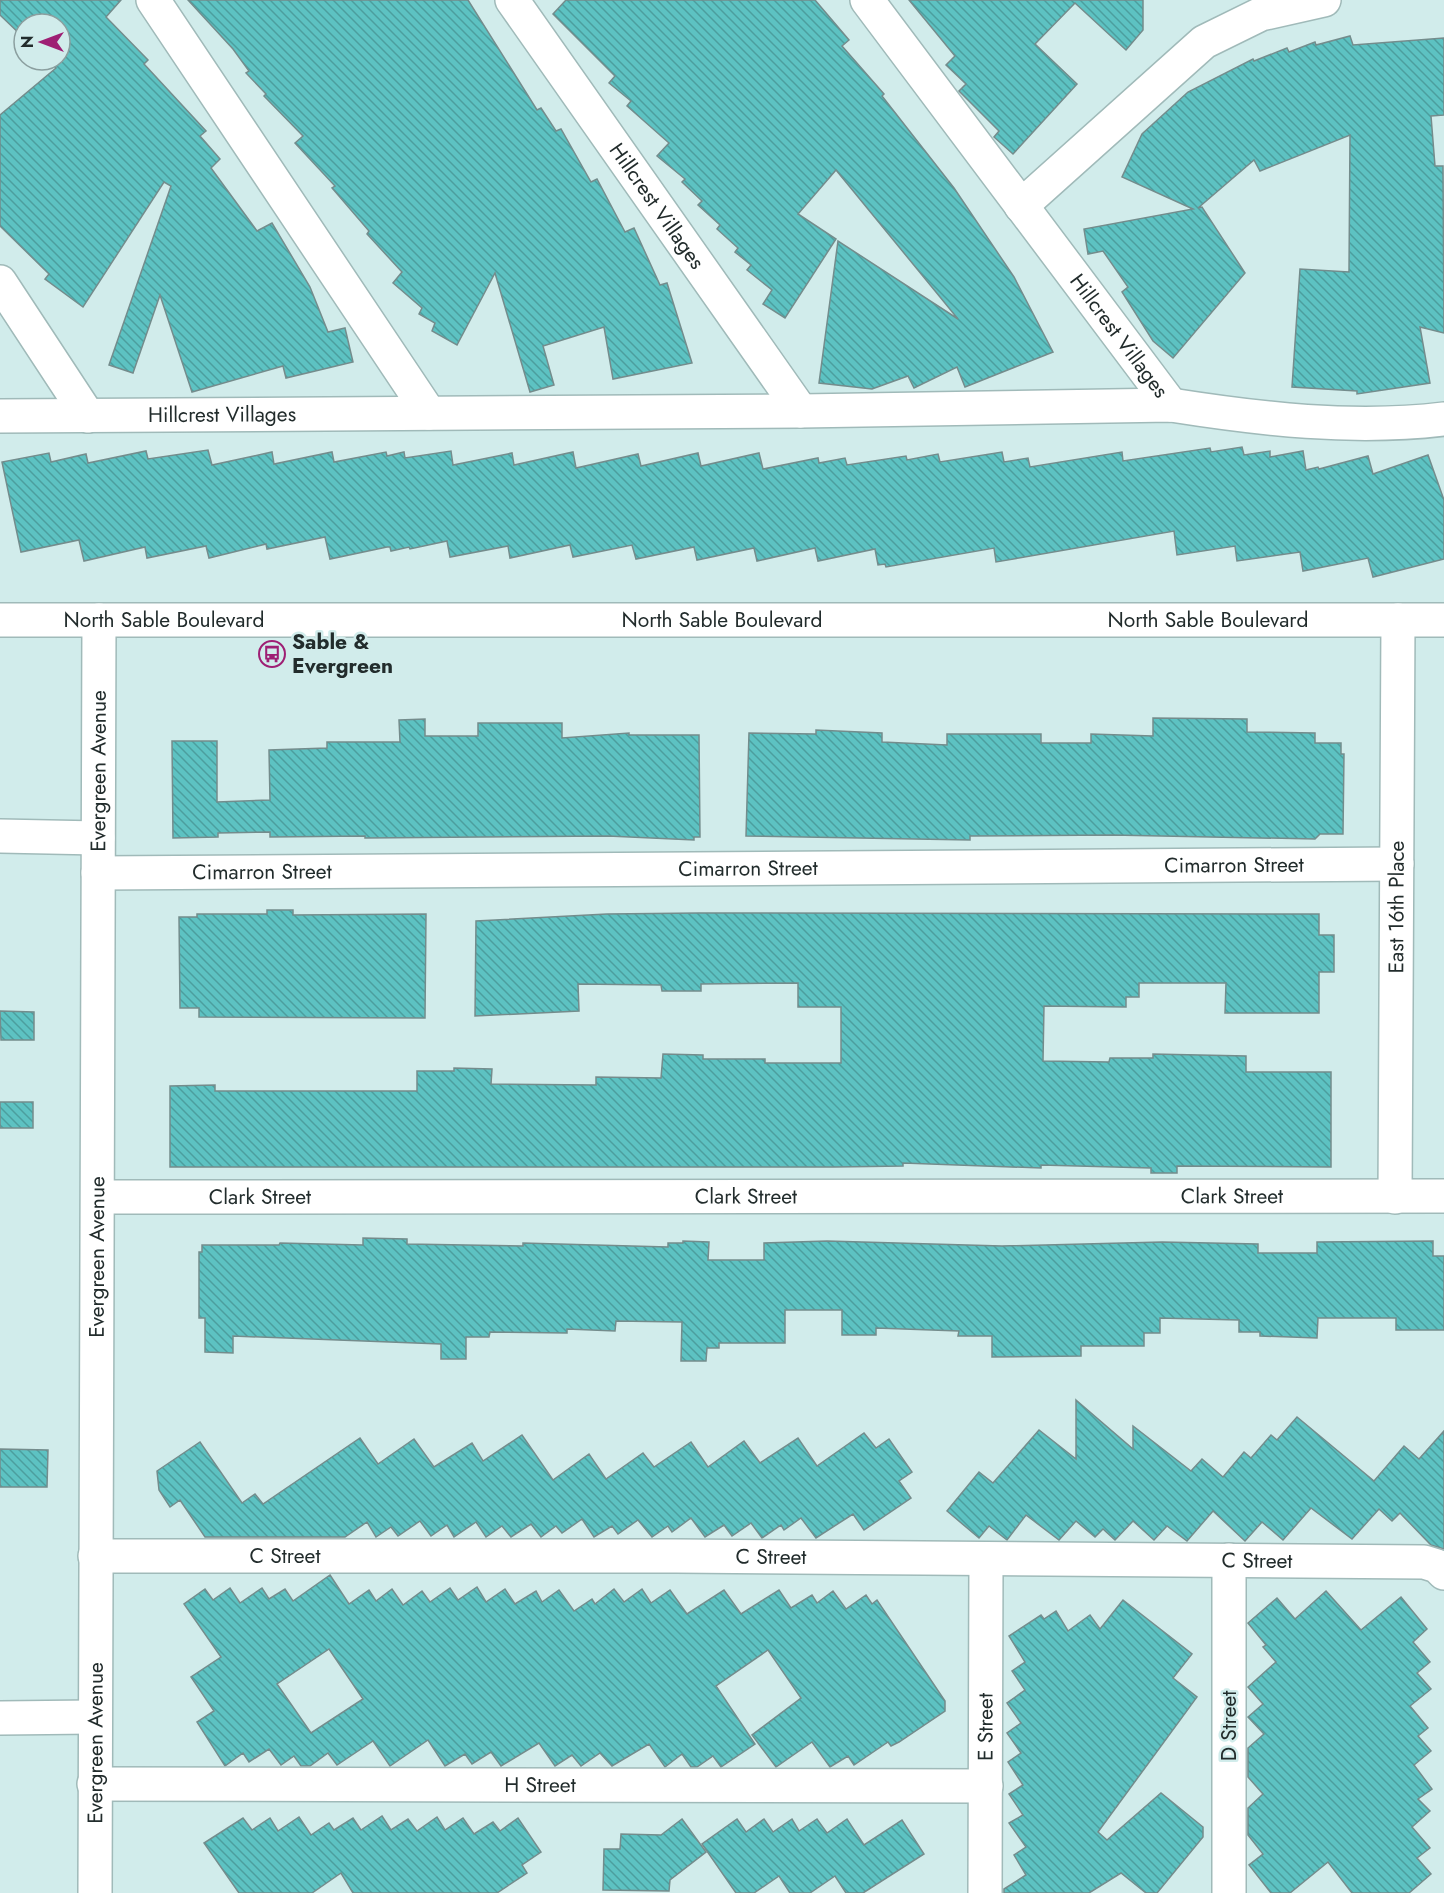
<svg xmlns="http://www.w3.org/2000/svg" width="1444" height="1893" font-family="Jost,sans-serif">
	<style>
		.building { fill: url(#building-back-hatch); stroke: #748c8c; stroke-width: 1.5; fill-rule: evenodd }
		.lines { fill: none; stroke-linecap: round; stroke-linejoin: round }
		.minor-casing { stroke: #a0bab9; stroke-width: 36 }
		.minor { stroke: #fff; stroke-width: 33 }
		.labels { text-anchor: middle; stroke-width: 5; stroke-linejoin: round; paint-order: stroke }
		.street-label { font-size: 21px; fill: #222c2c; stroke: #d1eceb }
		.poi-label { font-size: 21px; font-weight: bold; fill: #222c2c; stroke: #d1eceb; text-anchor: start }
	</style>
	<defs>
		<pattern id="building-back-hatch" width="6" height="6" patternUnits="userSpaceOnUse" patternTransform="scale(1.5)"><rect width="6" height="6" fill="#5dc2c2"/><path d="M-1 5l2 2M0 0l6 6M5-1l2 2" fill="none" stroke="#4c9e9e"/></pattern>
	</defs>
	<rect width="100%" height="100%" fill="#d1eceb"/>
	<g class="building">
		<polygon points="0,0 121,0 106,17 148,60 144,64 206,131 200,136 220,159 211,168 257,231 272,223 310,287 328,332 345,328 353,362 286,378 283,366 192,392 160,295 133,373 109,365 171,186 164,182 83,307 45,279 49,274 0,226 0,115 56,68 48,60 60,60 60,24 24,24 24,38 0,15"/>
		<polygon points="188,0 468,0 537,110 541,108 556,131 561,129 591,182 597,179 625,232 634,228 660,285 667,283 692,363 613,379 604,327 543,346 554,385 530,392 495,273 457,345 432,331 435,323 419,314 422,308 393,283 402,272 367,234 369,231 332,188 335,186 295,143 303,136 264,96 266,94 246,73 249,71 233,49"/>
		<polygon points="566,0 815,0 849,40 842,46 884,94 882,96 954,188 1014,277 1053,352 965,387 957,367 914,388 908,376 872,389 819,383 838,241 958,319 836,170 798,214 836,239 785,318 763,304 772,290 747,270 751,265 735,252 738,248 717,229 720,225 698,205 702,201 682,182 685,179 657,156 669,143 627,106 631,101 609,83 615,76 553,14"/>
		<polygon points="909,0 1143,0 1143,30 1126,50 1075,3 1035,44 1077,84 1013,154 994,137 999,131 959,91 966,84 946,65 955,56"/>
		<polygon points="1350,36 1353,45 1444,38 1444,115 1431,116 1435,166 1443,166 1444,333 1420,327 1430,383 1357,394 1357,391 1292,387 1300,269 1349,272 1350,135 1260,171 1254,160 1198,208 1202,207 1245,273 1173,358 1153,341 1122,292 1128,287 1103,251 1088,254 1084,229 1193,209 1122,177 1142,134 1188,92 1253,59 1254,61 1287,48 1289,52 1315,42 1316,45"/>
		<polygon points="1242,447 1244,455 1270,451 1270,457 1303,451 1306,470 1318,467 1319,469 1368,456 1373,474 1428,455 1444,500 1444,559 1373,577 1368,558 1303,571 1300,552 1237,561 1235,546 1177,555 1174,531 996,562 994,548 886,567 885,564 878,565 875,549 818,561 815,548 757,561 754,548 697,560 694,547 636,559 632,545 573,557 570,545 510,558 508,546 450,557 447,541 410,549 409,547 391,551 390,547 387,547 330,559 325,537 267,549 266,544 209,558 206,546 147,558 145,547 84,561 79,540 21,552 2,462 49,453 51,462 86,454 88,463 146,451 148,459 208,450 212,465 272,452 274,464 332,452 334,462 386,452 387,456 404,452 405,458 451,451 453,465 512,453 514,465 573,452 576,468 638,454 641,466 698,453 701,466 759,453 763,469 818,458 819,463 845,458 847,465 906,456 907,460 938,454 940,462 1002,452 1004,462 1028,458 1030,467 1122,452 1123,461 1210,448 1211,452"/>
		<polygon points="1153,718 1247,719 1247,732 1315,733 1315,743 1341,743 1341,754 1344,754 1343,834 1320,834 1315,839 1112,835 970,836 970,840 746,836 749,733 816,734 816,730 882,733 882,742 947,745 947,734 1041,734 1041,743 1091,743 1091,734 1153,736"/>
		<polygon points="425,719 425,736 478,736 478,723 562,723 562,738 629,733 629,735 699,735 700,837 694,837 694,840 608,836 365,838 365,836 270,837 270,832 218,833 218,837 173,838 172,741 217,741 217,802 270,800 269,750 327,748 327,742 400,742 399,720"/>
		<polygon points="267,910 293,910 293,915 426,914 425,1018 199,1017 199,1008 180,1008 179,917 197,917 197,914 267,914"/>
		<polygon points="699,913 1319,914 1319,935 1334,935 1334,972 1319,972 1319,1013 1225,1013 1226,983 1139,983 1139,997 1126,997 1126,1007 1044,1006 1043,1061 1109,1062 1110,1058 1153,1058 1153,1054 1246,1056 1246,1072 1331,1072 1331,1167 1177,1166 1177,1173 1151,1173 1151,1168 1041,1165 1041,1168 903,1163 903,1166 834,1167 170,1167 170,1086 215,1085 215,1091 417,1091 417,1071 454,1071 454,1068 492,1069 491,1084 596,1085 596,1077 661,1078 663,1054 703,1055 703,1059 765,1059 765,1063 841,1063 841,1007 798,1007 798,983 701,984 701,991 662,991 661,985 578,984 579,1011 475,1016 476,921 607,914"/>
		<polygon points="0,1011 34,1012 34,1040 1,1040"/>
		<rect x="0" y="1102" width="33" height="26"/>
		<polygon points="363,1238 407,1239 407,1244 523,1246 523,1243 668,1247 668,1243 683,1243 683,1241 709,1242 708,1260 764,1260 764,1243 827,1241 1002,1246 1162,1242 1258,1244 1258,1253 1317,1253 1317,1242 1433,1241 1433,1256 1444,1256 1444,1330 1396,1330 1396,1318 1318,1318 1317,1338 1260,1336 1260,1332 1239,1332 1239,1320 1160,1318 1160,1333 1144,1333 1144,1346 1081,1346 1081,1356 992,1357 992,1336 958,1336 959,1331 876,1328 876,1335 842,1335 842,1310 785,1310 785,1343 719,1343 719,1348 707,1348 706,1361 681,1361 682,1322 616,1321 615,1331 567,1329 567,1333 490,1332 489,1337 466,1337 466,1359 441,1359 441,1344 233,1336 233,1353 205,1352 205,1318 199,1318 199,1252 202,1252 202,1245 279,1245 280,1243 363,1245"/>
		<polygon points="1076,1400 1133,1449 1133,1426 1191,1471 1202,1459 1223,1477 1244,1452 1251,1458 1271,1435 1277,1440 1297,1417 1374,1481 1404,1446 1419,1459 1444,1431 1444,1549 1431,1545 1400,1513 1392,1521 1379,1509 1352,1539 1311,1508 1283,1540 1262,1522 1245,1541 1213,1511 1187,1541 1167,1526 1154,1540 1133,1521 1115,1540 1103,1529 1095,1537 1076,1521 1059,1540 1026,1515 1007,1540 989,1526 979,1538 947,1511 979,1472 993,1483 1039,1430 1076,1459"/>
		<polygon points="864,1433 876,1448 889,1439 912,1472 899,1481 911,1498 864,1530 853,1514 816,1538 801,1518 784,1530 781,1525 762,1538 751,1523 732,1536 724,1525 705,1537 691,1518 672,1532 668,1526 652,1537 638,1520 618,1534 612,1526 594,1537 582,1519 562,1533 556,1526 541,1537 531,1524 511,1537 502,1526 486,1537 476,1522 454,1537 447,1525 431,1536 420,1521 398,1536 391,1527 376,1537 367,1522 345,1537 205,1537 180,1500 170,1507 159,1490 157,1471 200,1442 242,1503 255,1494 263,1504 360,1438 378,1464 414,1439 434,1467 472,1443 483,1461 522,1435 553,1480 589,1454 606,1479 643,1453 654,1467 691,1442 708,1467 744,1441 760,1463 798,1438 817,1466"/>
		<polygon points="0,1449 48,1450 47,1487 0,1487"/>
		<path d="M 330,1575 L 349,1604 L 369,1590 L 376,1601 L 392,1589 L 403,1605 L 422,1591 L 430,1602 L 450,1588 L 458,1600 L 477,1587 L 486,1602 L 505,1589 L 515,1604 L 536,1591 L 542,1602 L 559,1590 L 574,1611 L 592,1599 L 595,1604 L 614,1589 L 624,1602 L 642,1589 L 651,1603 L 670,1590 L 687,1614 L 724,1590 L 741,1614 L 779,1590 L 791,1608 L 812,1595 L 817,1603 L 833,1591 L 846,1609 L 866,1595 L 872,1604 L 877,1600 L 945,1701 L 945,1711 L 899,1742 L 891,1746 L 888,1742 L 854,1765 L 848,1756 L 830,1767 L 812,1742 L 776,1767 L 752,1735 L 801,1698 L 768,1650 L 716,1686 L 755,1744 L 721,1767 L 713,1756 L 697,1767 L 691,1767 L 682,1754 L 665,1767 L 649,1744 L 612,1766 L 600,1753 L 581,1766 L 572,1755 L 555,1766 L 539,1743 L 501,1766 L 491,1752 L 472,1764 L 465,1754 L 445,1766 L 428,1740 L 390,1766 L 373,1741 L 337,1765 L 328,1753 L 310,1766 L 301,1766 L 294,1756 L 281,1765 L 269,1749 L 249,1762 L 243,1753 L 225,1766 L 197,1722 L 214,1711 L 191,1677 L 221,1657 L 184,1604 L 205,1589 L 213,1600 L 230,1588 L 240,1603 L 262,1588 L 269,1599 L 285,1589 L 293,1601 ZM 329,1649 L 363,1699 L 311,1733 L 277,1684 Z"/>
		<polygon points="1326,1591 1361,1630 1401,1597 1427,1629 1413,1642 1430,1662 1417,1673 1431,1689 1410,1706 1428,1728 1418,1736 1431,1751 1414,1765 1432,1789 1418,1799 1430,1811 1412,1827 1430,1848 1417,1858 1431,1874 1409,1893 1352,1893 1328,1862 1290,1893 1271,1893 1249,1865 1263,1854 1248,1835 1248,1808 1263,1794 1248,1777 1248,1748 1264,1734 1248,1717 1263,1704 1248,1687 1276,1662 1263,1647 1266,1645 1248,1623 1277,1598 1295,1619"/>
		<polygon points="1123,1600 1192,1654 1173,1678 1197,1697 1098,1832 1107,1840 1161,1793 1203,1827 1203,1837 1157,1893 1146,1893 1121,1873 1089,1893 1004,1893 1004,1889 1026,1875 1014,1855 1026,1847 1009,1823 1023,1815 1009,1794 1023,1785 1008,1762 1021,1753 1007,1733 1021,1723 1007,1703 1025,1690 1012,1671 1025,1662 1009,1636 1041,1615 1044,1619 1056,1611 1068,1631 1090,1615 1100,1629"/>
		<polygon points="382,1816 391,1830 408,1819 417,1831 437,1817 445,1830 463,1818 474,1834 493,1822 500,1831 518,1818 541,1852 522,1865 527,1873 497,1893 353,1893 341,1873 312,1893 239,1893 204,1843 243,1818 252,1830 270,1818 278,1831 299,1817 311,1835 329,1823 334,1830 353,1818 361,1830"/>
		<polygon points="682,1819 706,1852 670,1880 669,1891 603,1890 604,1849 620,1849 621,1834 661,1835"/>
		<polygon points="737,1819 746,1832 764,1819 773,1832 792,1819 799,1831 817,1819 827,1833 847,1819 864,1845 902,1820 924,1854 863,1893 846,1893 835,1876 810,1893 790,1893 779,1876 754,1893 736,1893 702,1844"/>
	</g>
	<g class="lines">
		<defs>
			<g id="minor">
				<polyline points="153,0 429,413"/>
				<path id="s1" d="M 512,0 L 801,411"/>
				<path id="s2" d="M 867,0 L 1171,405"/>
				<polyline points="1021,206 1204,42 1261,14 1324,0"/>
				<polyline points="0,282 88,416"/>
				<path id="s3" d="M 0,416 L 801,411 L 1171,405 C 1260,419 1353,430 1444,419"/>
				<path id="s4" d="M 0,620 L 1444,620"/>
				<polyline points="0,836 98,838"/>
				<path id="s5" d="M 98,873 L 1397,864"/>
				<path id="s6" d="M 98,1197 L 1444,1196"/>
				<path id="s7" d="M 1395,1197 L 1398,620"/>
				<path id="s8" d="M 95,1556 L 676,1556 L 1424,1562 L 1437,1566 L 1444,1573"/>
				<polyline points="1229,1560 1229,1893"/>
				<polyline points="0,1718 94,1717"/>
				<path id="s9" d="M 94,1784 L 986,1786"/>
				<path id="s10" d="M 95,1893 L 99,620"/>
				<path id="s11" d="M 985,1893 L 986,1559"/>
			</g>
		</defs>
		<use href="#minor" class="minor-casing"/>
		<use href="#minor" class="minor"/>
	</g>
	<defs>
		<symbol id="bus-ring" viewBox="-11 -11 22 22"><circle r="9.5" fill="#d1eceb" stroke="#9e1f74" stroke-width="1.5"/><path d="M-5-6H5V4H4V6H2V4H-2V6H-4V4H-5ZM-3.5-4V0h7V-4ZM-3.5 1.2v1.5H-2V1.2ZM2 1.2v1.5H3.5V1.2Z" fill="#9e1f74"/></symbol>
	</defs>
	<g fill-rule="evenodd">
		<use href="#bus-ring" x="257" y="639" width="30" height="30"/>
	</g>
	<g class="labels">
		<g class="street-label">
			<text dy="7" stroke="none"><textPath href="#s1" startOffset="252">Hillcrest Villages</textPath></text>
			<text dy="7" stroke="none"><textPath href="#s2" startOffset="420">Hillcrest Villages</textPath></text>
			<text dy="7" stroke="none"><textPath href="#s3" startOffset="222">Hillcrest Villages</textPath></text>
			<text dy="7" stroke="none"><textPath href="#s4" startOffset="164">North Sable Boulevard</textPath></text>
			<text dy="7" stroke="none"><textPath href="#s4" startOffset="722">North Sable Boulevard</textPath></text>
			<text dy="7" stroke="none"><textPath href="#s4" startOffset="1208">North Sable Boulevard</textPath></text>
			<text dy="7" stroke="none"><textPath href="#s10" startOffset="1122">Evergreen Avenue</textPath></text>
			<text dy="7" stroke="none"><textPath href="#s5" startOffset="1136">Cimarron Street</textPath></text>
			<text dy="7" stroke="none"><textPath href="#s5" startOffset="650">Cimarron Street</textPath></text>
			<text dy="7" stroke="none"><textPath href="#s5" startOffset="164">Cimarron Street</textPath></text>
			<text dy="7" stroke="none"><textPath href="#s7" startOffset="290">East 16th Place</textPath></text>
			<text dy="7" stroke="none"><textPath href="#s6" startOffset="162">Clark Street</textPath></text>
			<text dy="7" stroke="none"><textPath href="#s6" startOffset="648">Clark Street</textPath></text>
			<text dy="7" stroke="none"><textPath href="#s6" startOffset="1134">Clark Street</textPath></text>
			<text dy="7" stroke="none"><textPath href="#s10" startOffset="636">Evergreen Avenue</textPath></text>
			<text dy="7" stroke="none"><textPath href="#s8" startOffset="190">C Street</textPath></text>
			<text dy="7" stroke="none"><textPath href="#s8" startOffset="676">C Street</textPath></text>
			<text dy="7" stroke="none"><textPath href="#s8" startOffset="1162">C Street</textPath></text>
			<text dy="7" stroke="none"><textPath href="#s11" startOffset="166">E Street</textPath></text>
			<text transform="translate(1229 1726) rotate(-90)" y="7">D Street</text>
			<text dy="7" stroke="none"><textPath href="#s10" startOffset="150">Evergreen Avenue</textPath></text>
			<text dy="7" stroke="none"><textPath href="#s9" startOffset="446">H Street</textPath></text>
		</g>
		<g class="poi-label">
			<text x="292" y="649">Sable &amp;<tspan x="292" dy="24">Evergreen</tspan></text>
		</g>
	</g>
	<g transform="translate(42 42) rotate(270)"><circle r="28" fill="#d1eceb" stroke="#8b9f9f" stroke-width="1.5"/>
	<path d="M0-4.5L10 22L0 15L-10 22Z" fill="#9e1f74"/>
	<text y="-9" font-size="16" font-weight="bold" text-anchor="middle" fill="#222c2c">N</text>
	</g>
</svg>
